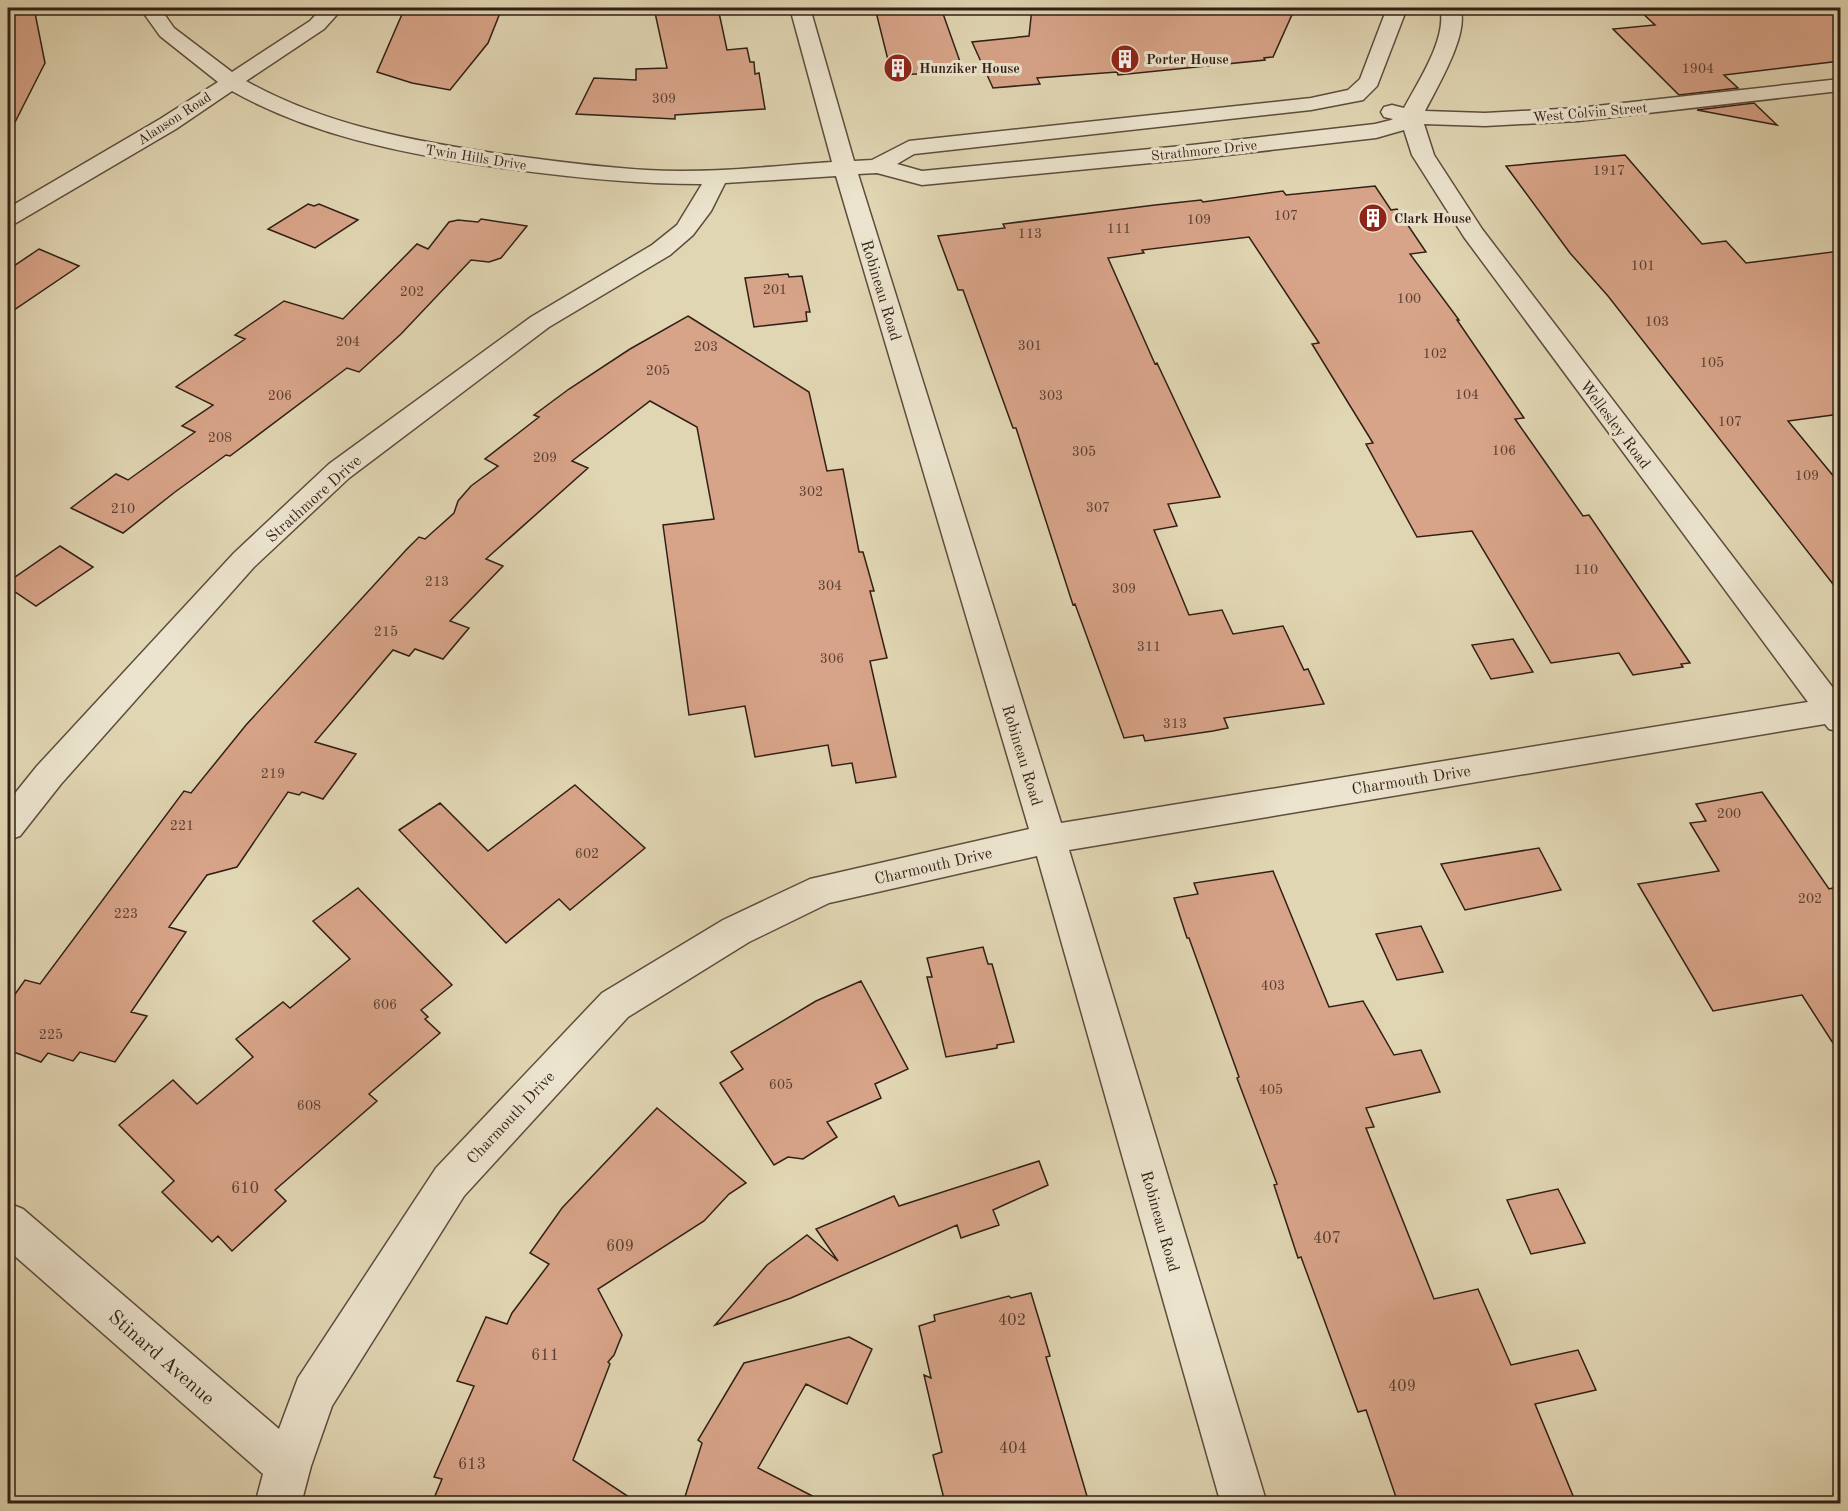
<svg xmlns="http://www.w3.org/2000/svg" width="1848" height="1511" viewBox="0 0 1848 1511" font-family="'Old Standard TT',serif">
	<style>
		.building { fill: #d8a489; stroke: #311f16; stroke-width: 1.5 }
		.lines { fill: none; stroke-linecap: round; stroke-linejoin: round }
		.minor-casing { stroke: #5d4d3d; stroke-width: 3 }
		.minor { fill: #ece4ce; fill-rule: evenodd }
		.labels { text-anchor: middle; stroke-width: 6; stroke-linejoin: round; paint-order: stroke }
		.far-poi-label { font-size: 14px; font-weight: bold; fill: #311f16; stroke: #ece4ce; text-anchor: start }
		.number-label { font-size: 14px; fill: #5b4033 }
		.far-street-label { font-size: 14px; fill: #311f16; stroke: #ece4ce }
		.street-label { font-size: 16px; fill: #311f16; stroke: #ece4ce }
		.near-number-label { font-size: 16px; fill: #5b4033 }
		.near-street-label { font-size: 20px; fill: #311f16; stroke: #ece4ce }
	</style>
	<rect width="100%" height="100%" fill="#e1d6b3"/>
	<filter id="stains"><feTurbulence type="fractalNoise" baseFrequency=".00333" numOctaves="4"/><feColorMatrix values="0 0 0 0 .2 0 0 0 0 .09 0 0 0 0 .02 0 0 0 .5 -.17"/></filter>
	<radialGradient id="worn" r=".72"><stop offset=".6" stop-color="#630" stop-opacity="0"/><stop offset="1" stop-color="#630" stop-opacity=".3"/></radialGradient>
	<path class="building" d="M8 8H34L45 63 8 136Z
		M451 8H502L488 43 450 90 412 83 377 72 403 12 449 11Z
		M654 8H718L727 50 747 48 750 62H754L755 74 759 73 765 109 675 115V119L576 114 594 78 636 80V69L667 68Z
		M875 8H941L963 70 892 76Z
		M1032 8H1295L1273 57 1264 58 1265 60 1118 75 1117 72 1037 78 1040 84 993 88 972 42 1029 36Z
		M1637 8H1836V21H1840V61L1724 75 1738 88 1679 95 1613 29 1655 25Z
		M1754 103 1777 125 1697 110Z
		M1625 155 1702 244 1726 241 1746 263 1840 251V414L1788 421 1840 484V593L1608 296 1570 253 1506 166Z
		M1375 186 1391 210 1397 209 1426 252 1410 254 1459 320H1457L1524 418 1515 419 1583 516 1589 515 1690 663 1681 664 1683 667 1633 675 1619 653 1551 663 1472 531 1417 537 1366 444 1373 443 1312 344 1319 343 1249 237 1142 250 1144 253 1108 258 1155 364 1157 363 1220 497 1168 504 1177 526 1154 530 1189 615 1222 610 1233 634 1283 626 1304 670 1308 669 1324 704 1224 718 1228 728 1213 731 1145 741 1143 735 1124 738 1075 604 1073 605 1016 428H1013L963 290H958L938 236 1005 228 1003 224 1155 205 1201 200 1203 202 1283 191 1286 195Z
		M308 204 314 206 319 204 358 220 315 248 268 229Z
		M481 219 527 226 501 258 489 262 471 260 401 334 359 372 347 368 230 456 226 455 175 492 123 533 71 508 116 474 128 480 195 432 182 426 213 405 176 387 245 339 235 335 284 301 343 319 417 244 428 249 449 222 458 220 478 222Z
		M39 249 79 266 8 314V270Z
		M788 274 789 277 802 276 810 312H806L807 321 754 327 745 278Z
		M688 316 809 392 827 471 843 469 859 552H863L874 591H870L887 658 870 661 896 777 856 783 852 763 832 766 828 745 755 757 745 706 689 715 663 525 714 519 697 427 650 401 572 461 588 468 486 559 503 566 450 621 469 628 443 659 415 649 409 656 393 650 315 742 356 754 323 799 302 792 299 795 288 792 237 867 207 875 169 927 186 932 131 1012 147 1016 115 1062 80 1052 73 1061 48 1053 41 1062 8 1050V1004L25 980 40 984 184 791 191 793 246 725 406 550 419 537 425 539 454 513 458 501 471 486 498 466 485 459 539 417 534 415 569 389 630 349Z
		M60 546 93 567 36 606 8 587V582Z
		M1513 639 1533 672 1491 679 1472 645Z
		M575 785 645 848 570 910 559 899 506 943 399 830 440 803 488 851Z
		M1762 792 1829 889 1840 886V1054L1802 995 1713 1011 1638 884 1719 871 1690 823 1706 821 1696 804Z
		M1539 848 1561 890 1465 910 1441 864Z
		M1273 871 1329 1007 1363 1001 1394 1055 1421 1050 1440 1092 1366 1108 1374 1127 1366 1128 1434 1299 1478 1289 1511 1365 1578 1350 1596 1390 1535 1404 1576 1503H1398L1366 1410 1358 1412 1301 1257 1298 1258 1274 1185 1277 1184 1237 1078 1239 1077 1189 938H1187L1174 898 1198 894 1194 883Z
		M358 888 452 985 421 1010 428 1017 425 1019 440 1033 369 1094 377 1101 275 1190 286 1201 232 1251 218 1236 212 1242 162 1192 174 1181 119 1125 173 1080 197 1104 253 1057 236 1039 283 1002 290 1008 350 959 313 921Z
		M1421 926 1443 972 1397 980 1376 934Z
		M983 947 988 964H992L1014 1042 997 1045V1048L946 1057 927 977H932L927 958Z
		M861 981 908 1069 875 1084 881 1098 827 1122 837 1137 803 1159 788 1157 774 1165 720 1083 743 1069 731 1052 816 1001Z
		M657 1108 746 1183 729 1194 704 1221 598 1289 622 1335 614 1355 608 1362 610 1364 573 1460 638 1503H432L442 1479 434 1477 474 1386 457 1381 486 1317 507 1324 512 1313 549 1264 530 1253 562 1208Z
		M1039 1161 1048 1185 993 1210 999 1225 961 1238 957 1225 791 1298 715 1325 767 1265 807 1235 838 1261 816 1229 894 1196 899 1206Z
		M1558 1189 1585 1243 1531 1254 1507 1200Z
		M1031 1293 1050 1356 1046 1357 1089 1503H945L933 1455 942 1452 924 1375 931 1378 919 1326 935 1321 934 1315 1009 1296 1011 1298Z
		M849 1337 872 1349 847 1404 806 1384 758 1468 826 1503H683L702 1443 698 1440 744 1363Z"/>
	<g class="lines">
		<g class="minor-casing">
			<path id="minor" d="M140 8H160L174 28 232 72 310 21 322 8H343L324 29 246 81C323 124 407 140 493 153 544 160 595 167 646 170 708 174 771 166 832 162L790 8H810L854 161 872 160 909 141 1311 98 1348 90 1360 79 1387 8H1407L1377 86 1363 100 1311 110 914 154 897 164 922 171 1192 145 1375 124 1391 120 1393 119 1384 117 1381 112 1384 107 1392 105 1404 108C1418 82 1448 37 1440 8H1460C1470 33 1437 87 1425 111L1485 113 1578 108 1840 79V91L1578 121 1485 126 1424 124 1434 155 1482 229 1840 697V732L1829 729 1825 724 1069 850 1267 1504H1221L1037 856 829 903 749 942 628 1017 464 1196 332 1406 311 1466 301 1504H255L263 1474 8 1250V1203L23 1209 279 1429 298 1378 436 1168 602 993 723 920 810 879 1029 829 836 176 725 183 711 211 693 235 670 255 549 327 349 478 254 567 61 784 20 836 8 840V802L37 766 234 553 329 464 531 317 652 245 677 225 702 184C630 184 559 176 489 166 400 153 311 135 232 91L176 129 16 223 8 225V208L160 119 218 82 160 36ZM1404 130 1412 155 1464 237 1808 702 1061 823 858 174 877 173 922 185 1192 159 1376 138Z"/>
		</g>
		<use href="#minor" class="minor"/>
	</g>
	<defs>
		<g id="building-disc" transform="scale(1.5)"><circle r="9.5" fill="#8f2418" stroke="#ece4ce"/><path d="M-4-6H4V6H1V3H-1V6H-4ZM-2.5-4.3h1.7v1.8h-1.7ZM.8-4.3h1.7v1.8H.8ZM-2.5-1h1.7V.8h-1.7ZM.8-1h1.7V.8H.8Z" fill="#fff"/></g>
	</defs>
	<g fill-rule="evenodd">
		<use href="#building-disc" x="1125" y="59"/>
		<use href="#building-disc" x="898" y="68"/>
		<use href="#building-disc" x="1373" y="218"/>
	</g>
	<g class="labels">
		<g class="far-poi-label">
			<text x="1146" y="64">Porter House</text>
			<text x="919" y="73">Hunziker House</text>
			<text x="1394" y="223">Clark House</text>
		</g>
		<g class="number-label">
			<text x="1698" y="73">1904</text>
			<text x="664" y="103">309</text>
			<text x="1609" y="175">1917</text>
			<text x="1286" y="220">107</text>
			<text x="1199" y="224">109</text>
			<text x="1119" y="233">111</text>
			<text x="1030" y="238">113</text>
			<text x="1643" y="270">101</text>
			<text x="775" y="294">201</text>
			<text x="412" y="296">202</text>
			<text x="1409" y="303">100</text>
			<text x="1657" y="326">103</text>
			<text x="348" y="346">204</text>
			<text x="1030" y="350">301</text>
			<text x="706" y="351">203</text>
			<text x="1435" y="358">102</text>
			<text x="1712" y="367">105</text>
			<text x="658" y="375">205</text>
			<text x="1467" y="399">104</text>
			<text x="280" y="400">206</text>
			<text x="1051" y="400">303</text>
			<text x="1730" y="426">107</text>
			<text x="220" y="442">208</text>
			<text x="1504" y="455">106</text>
			<text x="1084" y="456">305</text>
			<text x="545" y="462">209</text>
			<text x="1807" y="480">109</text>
			<text x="811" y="496">302</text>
			<text x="1098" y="512">307</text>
			<text x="123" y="513">210</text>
			<text x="1586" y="574">110</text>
			<text x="437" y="586">213</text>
			<text x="830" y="590">304</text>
			<text x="1124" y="593">309</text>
			<text x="386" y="636">215</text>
			<text x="1149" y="651">311</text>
			<text x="832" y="663">306</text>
			<text x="1175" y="728">313</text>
			<text x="273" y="778">219</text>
			<text x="1729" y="818">200</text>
			<text x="182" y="830">221</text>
			<text x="587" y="858">602</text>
			<text x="1810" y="903">202</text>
			<text x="126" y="918">223</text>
			<text x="1273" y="990">403</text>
			<text x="385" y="1009">606</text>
			<text x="51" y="1039">225</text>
			<text x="781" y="1089">605</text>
			<text x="1271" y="1094">405</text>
			<text x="309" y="1110">608</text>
		</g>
		<g class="far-street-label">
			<text transform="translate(1590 112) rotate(-5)" y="5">West Colvin Street</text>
			<text transform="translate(174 118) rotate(-33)" y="5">Alanson Road</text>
			<text transform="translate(1204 150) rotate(-6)" y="5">Strathmore Drive</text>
			<text transform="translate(476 157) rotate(9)" y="5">Twin Hills Drive</text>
		</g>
		<g class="street-label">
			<text transform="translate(882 290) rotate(73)" y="6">Robineau Road</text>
			<text transform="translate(1616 424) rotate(53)" y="6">Wellesley Road</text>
			<text transform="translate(313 498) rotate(-42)" y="6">Strathmore Drive</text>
			<text transform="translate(1023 755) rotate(73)" y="6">Robineau Road</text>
			<text transform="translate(1411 779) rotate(-9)" y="6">Charmouth Drive</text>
			<text transform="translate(933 865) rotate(-13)" y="6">Charmouth Drive</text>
			<text transform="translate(510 1117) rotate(-47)" y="6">Charmouth Drive</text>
			<text transform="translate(1161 1221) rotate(74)" y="6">Robineau Road</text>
		</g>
		<g class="near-number-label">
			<text x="245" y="1193">610</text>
			<text x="1327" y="1243">407</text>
			<text x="620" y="1251">609</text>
			<text x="1012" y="1325">402</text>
			<text x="545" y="1360">611</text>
			<text x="1402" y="1391">409</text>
			<text x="1013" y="1453">404</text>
			<text x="472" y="1469">613</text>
		</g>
		<g class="near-street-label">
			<text transform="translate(162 1357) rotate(41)" y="7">Stinard Avenue</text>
		</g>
	</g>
	<rect width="1848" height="1511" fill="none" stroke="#e1d6b3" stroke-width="30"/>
	<rect x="9" y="9" width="1830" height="1493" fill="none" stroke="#311f16" stroke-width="3"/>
	<rect x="15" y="15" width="1818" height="1481" fill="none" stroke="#311f16" stroke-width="1.5"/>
	<rect width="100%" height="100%" filter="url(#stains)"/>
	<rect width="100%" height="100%" fill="url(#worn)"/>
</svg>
